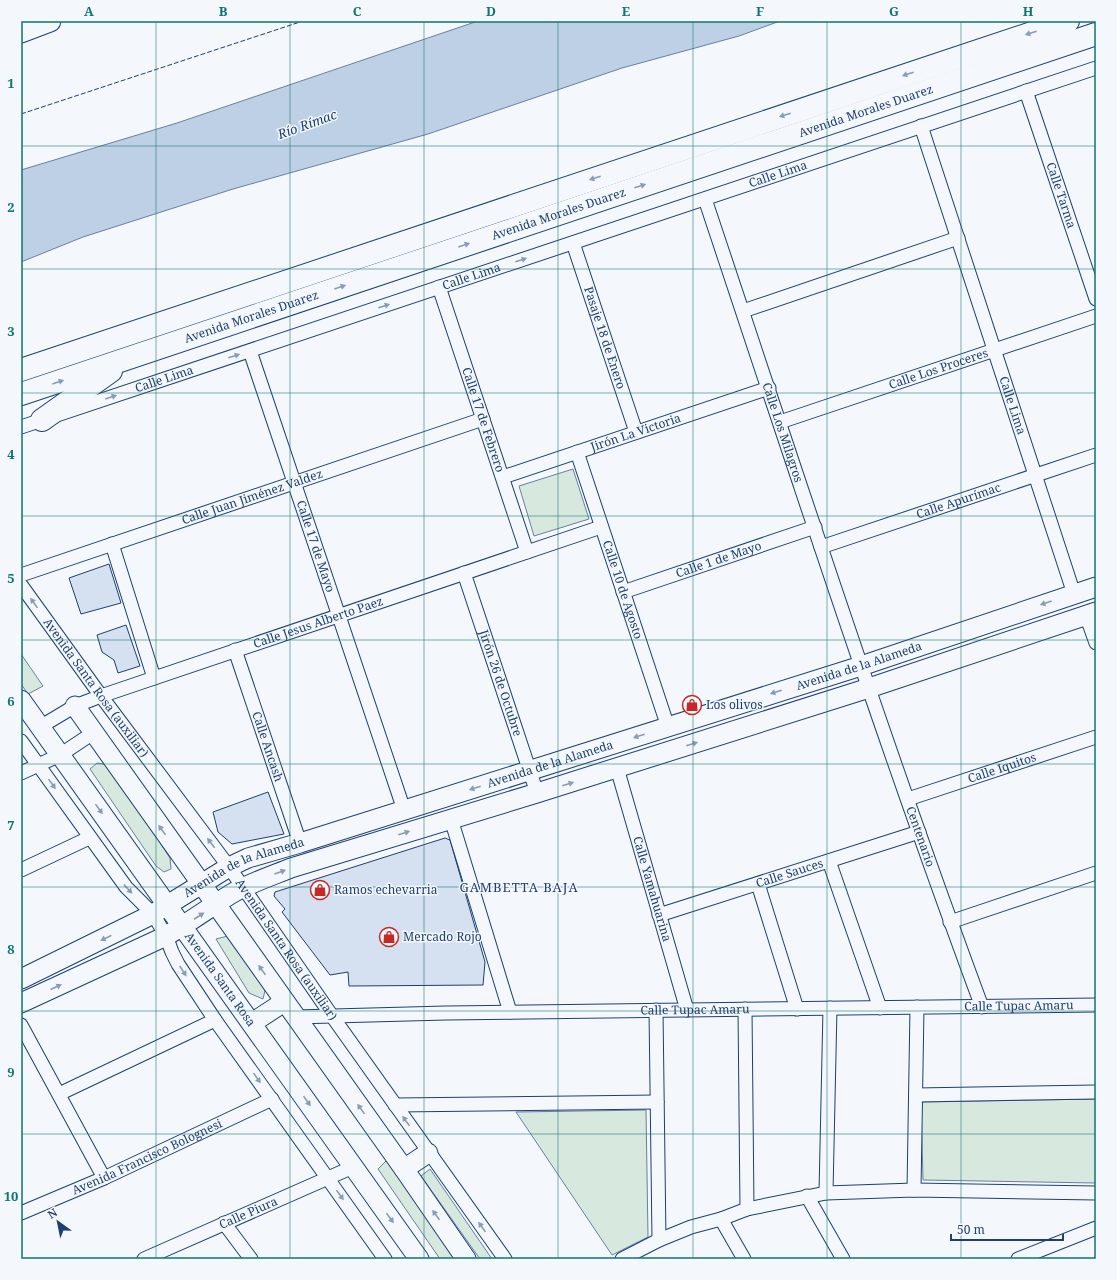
<svg xmlns="http://www.w3.org/2000/svg" width="1117" height="1280" viewBox="0 0 1117 1280" font-family="'Noto Serif',serif">
	<style>
		.green { fill: #d7e8df; stroke: #687fa3 }
		.water { fill: #bed0e5; stroke: #687fa3 }
		.building { fill: #d5e0f0; stroke: #1d3f73 }
		.lines { fill: none; stroke-linecap: round; stroke-linejoin: round }
		.street-casing { stroke: #1d3f73; stroke-width: 15 }
		.secondary-casing { stroke: #1d3f73; stroke-width: 21 }
		.primary-casing { stroke: #1d3f73; stroke-width: 23 }
		.highway-casing { stroke: #1d3f73; stroke-width: 24 }
		.street { stroke: #f4f7fb; stroke-width: 13 }
		.secondary { stroke: #f4f7fb; stroke-width: 19 }
		.primary { stroke: #f4f7fb; stroke-width: 21 }
		.highway { stroke: #f4f7fb; stroke-width: 22 }
		.fence { stroke: #1d3f73; stroke-width: 1; stroke-dasharray: 5 2; stroke-linecap: butt }
		.oneway { fill: #889bb7 }
		.grid { fill: none; stroke: #0f766e; stroke-width: 1; stroke-opacity: 0.55 }
		.labels { text-anchor: middle; stroke-width: 3; stroke-linejoin: round; paint-order: stroke }
		.street-label { font-size: 12px; fill: #1d3f73; stroke: #f4f7fb }
		.poi-label { font-size: 12px; fill: #1d3f73; stroke: #f4f7fb; text-anchor: start }
		.water-label { font-size: 13px; font-style: italic; fill: #1d3f73; stroke: #f4f7fb }
		.neighbourhood-label { font-size: 13px; letter-spacing: 1px; fill: #1d3f73; stroke: #f4f7fb }
		.neatline { fill: none; stroke: #0f766e; stroke-width: 1.5 }
		.grid-label { font-size: 13px; text-anchor: middle; font-weight: bold; fill: #0f766e }
	</style>
	<rect width="100%" height="100%" fill="#f4f7fb"/>
	<path class="green" d="M573 469 589 519 534 536 519 486Z
		M21 654 43 686 28 694 21 684Z
		M97 763 109 765 170 858 171 869 164 872 156 866 90 769Z
		M228 936 266 986 263 999 249 993 216 939Z
		M1096 1099V1183L923 1180 921 1102Z
		M646 1110 648 1237 612 1255 516 1112Z
		M387 1160 456 1259H440L378 1169Z
		M430 1169 492 1259H480L421 1176Z"/>
	<path class="water" d="M478 21H780L739 36 622 68 428 134 233 189 83 237 21 262V170L177 123Z"/>
	<path class="building" d="M109 564 121 603 81 614 69 578Z
		M126 625 140 666 118 673 114 660 102 652 97 635Z
		M268 792 284 834 232 844 218 832 213 812Z
		M445 838 450 840 485 962 483 985 349 986 348 972 330 975 282 912 285 909 274 896 275 892Z"/>
	<g class="lines">
		<g class="street-casing">
			<g id="street">
				<path id="s1" d="M1026 91 1096 299"/>
				<path id="s2" d="M921 126 1074 594"/>
				<path id="s3" d="M705 199C795 469 883 740 982 1007"/>
				<path id="s4" d="M573 243 636 432"/>
				<path id="s5" d="M439 287 527 552"/>
				<path d="M743 311 958 238"/>
				<path id="s6" d="M250 351 404 810"/>
				<path id="s7" d="M780 422 1096 316"/>
				<path id="s8" d="M21 427 1096 68"/>
				<path id="s9" d="M577 452 668 727"/>
				<path id="s10" d="M503 477 769 388"/>
				<path d="M112 544 154 678"/>
				<path id="s11" d="M821 547 1096 455"/>
				<path id="s12" d="M464 573 537 793"/>
				<path id="s13" d="M21 575 483 419"/>
				<path id="s14" d="M21 585 101 696 229 867 332 1016 505 1259"/>
				<path id="s15" d="M623 592 815 527"/>
				<path d="M1086 615 1096 643"/>
				<path id="s16" d="M235 650 300 843"/>
				<path id="s17" d="M40 727 75 706 101 696 601 527"/>
				<path d="M21 741 126 887 153 914 166 936 172 952 178 964 215 1020 385 1259"/>
				<path id="s18" d="M617 768 687 1010"/>
				<path d="M21 773 60 755 93 733"/>
				<path id="s19" d="M908 799 1096 737"/>
				<path d="M451 819 510 1012"/>
				<path d="M829 861 880 1008"/>
				<path d="M21 870 89 838"/>
				<path d="M758 884 797 1009"/>
				<path id="s20" d="M659 915 919 832"/>
				<path d="M950 922 1096 873"/>
				<path d="M745 1009 747 1209"/>
				<path d="M656 1010 659 1240"/>
				<path id="s21" d="M295 1017 446 1013 1096 1005"/>
				<path d="M21 1025 104 1178"/>
				<path d="M59 1094 215 1020"/>
				<path d="M916 1095 1096 1092"/>
				<path d="M395 1105 657 1102"/>
				<path d="M914 1190 917 1007"/>
				<path d="M826 1193 830 1008"/>
				<path d="M807 1196 843 1259"/>
				<path id="s22" d="M21 1213 104 1178 272 1099"/>
				<path d="M721 1219 744 1259"/>
				<path d="M224 1223 251 1259"/>
				<path id="s23" d="M144 1259 353 1167"/>
				<path d="M622 1259 659 1240 691 1227 721 1219 747 1209 826 1193 914 1190 1096 1193"/>
				<path d="M1018 1259 1096 1228"/>
			</g>
		</g>
		<g class="secondary-casing">
			<g id="secondary">
				<path id="s24" d="M21 700 419 1259"/>
				<path d="M75 706 404 1169 466 1259"/>
				<path id="s25" d="M21 979 153 914 229 867 248 858 300 843 861 666 1096 587"/>
				<path d="M21 1003 166 936C188 923 209 908 231 894 250 883 271 876 291 868L537 793 869 688 1096 612"/>
				<path d="M252 1023 284 1002"/>
				<path d="M404 1169 428 1153"/>
			</g>
		</g>
		<g class="primary-casing">
			<path id="primary" d="M21 32 50 21"/>
		</g>
		<g class="highway-casing">
			<g id="highway">
				<path d="M21 370 1068 21"/>
				<path id="s26" d="M21 394 1096 34"/>
				<path d="M42 420 111 371"/>
			</g>
		</g>
		<use href="#street" class="street"/>
		<use href="#secondary" class="secondary"/>
		<use href="#primary" class="primary"/>
		<use href="#highway" class="highway"/>
		<path class="fence" d="M21 114 303 21"/>
	</g>
	<defs><path id="oneway-solid" d="M-6-.8H1V-3.2L6.5 0L1 3.2V.8H-6Z"/></defs>
	<g class="oneway">
		<use href="#oneway-solid" transform="translate(1031 33) rotate(162)"/>
		<use href="#oneway-solid" transform="translate(908 74) rotate(162)"/>
		<use href="#oneway-solid" transform="translate(785 115) rotate(162)"/>
		<use href="#oneway-solid" transform="translate(595 178) rotate(162)"/>
		<use href="#oneway-solid" transform="translate(640 186) rotate(-18)"/>
		<use href="#oneway-solid" transform="translate(464 245) rotate(-19)"/>
		<use href="#oneway-solid" transform="translate(521 260) rotate(-18)"/>
		<use href="#oneway-solid" transform="translate(340 287) rotate(-19)"/>
		<use href="#oneway-solid" transform="translate(384 306) rotate(-18)"/>
		<use href="#oneway-solid" transform="translate(234 356) rotate(-18)"/>
		<use href="#oneway-solid" transform="translate(58 382) rotate(-19)"/>
		<use href="#oneway-solid" transform="translate(111 397) rotate(-19)"/>
		<use href="#oneway-solid" transform="translate(34 603) rotate(-126)"/>
		<use href="#oneway-solid" transform="translate(1046 603) rotate(161)"/>
		<use href="#oneway-solid" transform="translate(776 692) rotate(162)"/>
		<use href="#oneway-solid" transform="translate(639 736) rotate(162)"/>
		<use href="#oneway-solid" transform="translate(692 744) rotate(-17)"/>
		<use href="#oneway-solid" transform="translate(52 784) rotate(55)"/>
		<use href="#oneway-solid" transform="translate(568 784) rotate(-18)"/>
		<use href="#oneway-solid" transform="translate(475 788) rotate(162)"/>
		<use href="#oneway-solid" transform="translate(99 809) rotate(54)"/>
		<use href="#oneway-solid" transform="translate(162 830) rotate(-125)"/>
		<use href="#oneway-solid" transform="translate(404 833) rotate(-17)"/>
		<use href="#oneway-solid" transform="translate(211 843) rotate(-127)"/>
		<use href="#oneway-solid" transform="translate(280 872) rotate(-20)"/>
		<use href="#oneway-solid" transform="translate(128 889) rotate(47)"/>
		<use href="#oneway-solid" transform="translate(199 916) rotate(-33)"/>
		<use href="#oneway-solid" transform="translate(106 938) rotate(154)"/>
		<use href="#oneway-solid" transform="translate(262 970) rotate(-125)"/>
		<use href="#oneway-solid" transform="translate(183 971) rotate(57)"/>
		<use href="#oneway-solid" transform="translate(56 987) rotate(-25)"/>
		<use href="#oneway-solid" transform="translate(257 1078) rotate(54)"/>
		<use href="#oneway-solid" transform="translate(307 1101) rotate(55)"/>
		<use href="#oneway-solid" transform="translate(361 1109) rotate(-126)"/>
		<use href="#oneway-solid" transform="translate(406 1121) rotate(-125)"/>
		<use href="#oneway-solid" transform="translate(340 1195) rotate(54)"/>
		<use href="#oneway-solid" transform="translate(436 1215) rotate(-125)"/>
		<use href="#oneway-solid" transform="translate(390 1218) rotate(54)"/>
		<use href="#oneway-solid" transform="translate(482 1227) rotate(-126)"/>
	</g>
	<path class="grid" d="M156 21V1259M290 21V1259M424 21V1259M558 21V1259M693 21V1259M827 21V1259M961 21V1259M21 146H1096M21 269H1096M21 393H1096M21 516H1096M21 640H1096M21 764H1096M21 887H1096M21 1011H1096M21 1134H1096"/>
	<defs>
		<g id="shop-ring" transform="scale(1)"><circle r="9.5" fill="#f4f7fb" stroke="#c62828" stroke-width="1.5"/><path d="M-5-2.5h2.3a2.7 3.5 0 0 1 5.4 0H5L5.5 6h-11ZM-1.5-2.5h3a1.5 2.3 0 0 0-3 0Z" fill="#c62828"/></g>
	</defs>
	<g fill-rule="evenodd">
		<use href="#shop-ring" x="692" y="705"/>
		<use href="#shop-ring" x="320" y="890"/>
		<use href="#shop-ring" x="389" y="937"/>
	</g>
	<g class="labels">
		<g class="street-label">
			<text dy="4" stroke="none"><textPath href="#s26" startOffset="891">Avenida Morales Duarez</textPath></text>
			<text dy="4" stroke="none"><textPath href="#s8" startOffset="798">Calle Lima</textPath></text>
			<text dy="4" stroke="none"><textPath href="#s1" startOffset="110">Calle Tarma</textPath></text>
			<text dy="4" stroke="none"><textPath href="#s26" startOffset="567">Avenida Morales Duarez</textPath></text>
			<text dy="4" stroke="none"><textPath href="#s8" startOffset="475">Calle Lima</textPath></text>
			<text dy="4" stroke="none"><textPath href="#s26" startOffset="243">Avenida Morales Duarez</textPath></text>
			<text dy="4" stroke="none"><textPath href="#s4" startOffset="100">Pasaje 18 de Enero</textPath></text>
			<text dy="4" stroke="none"><textPath href="#s7" startOffset="167">Calle Los Proceres</textPath></text>
			<text dy="4" stroke="none"><textPath href="#s8" startOffset="151">Calle Lima</textPath></text>
			<text dy="4" stroke="none"><textPath href="#s2" startOffset="294">Calle Lima</textPath></text>
			<text dy="4" stroke="none"><textPath href="#s5" startOffset="140">Calle 17 de Febrero</textPath></text>
			<text dy="4" stroke="none"><textPath href="#s3" startOffset="246">Calle Los Milagros</textPath></text>
			<text dy="4" stroke="none"><textPath href="#s10" startOffset="140">Jirón La Victoria</textPath></text>
			<text dy="4" stroke="none"><textPath href="#s13" startOffset="244">Calle Juan Jiménez Valdez</textPath></text>
			<text dy="4" stroke="none"><textPath href="#s11" startOffset="145">Calle Apurímac</textPath></text>
			<text dy="4" stroke="none"><textPath href="#s6" startOffset="206">Calle 17 de Mayo</textPath></text>
			<text dy="4" stroke="none"><textPath href="#s15" startOffset="101">Calle 1 de Mayo</textPath></text>
			<text dy="4" stroke="none"><textPath href="#s9" startOffset="145">Calle 10 de Agosto</textPath></text>
			<text dy="4" stroke="none"><textPath href="#s17" startOffset="298">Calle Jesus Alberto Paez</textPath></text>
			<text dy="4" stroke="none"><textPath href="#s25" startOffset="898">Avenida de la Alameda</textPath></text>
			<text dy="4" stroke="none"><textPath href="#s12" startOffset="116">Jirón 26 de Octubre</textPath></text>
			<text dy="4" stroke="none"><textPath href="#s14" startOffset="127">Avenida Santa Rosa (auxiliar)</textPath></text>
			<text dy="4" stroke="none"><textPath href="#s16" startOffset="102">Calle Ancash</textPath></text>
			<text dy="4" stroke="none"><textPath href="#s25" startOffset="574">Avenida de la Alameda</textPath></text>
			<text dy="4" stroke="none"><textPath href="#s19" startOffset="99">Calle Iquitos</textPath></text>
			<text dy="4" stroke="none"><textPath href="#s3" startOffset="673">Centenario</textPath></text>
			<text dy="4" stroke="none"><textPath href="#s25" startOffset="250">Avenida de la Alameda</textPath></text>
			<text dy="4" stroke="none"><textPath href="#s20" startOffset="137">Calle Sauces</textPath></text>
			<text dy="4" stroke="none"><textPath href="#s18" startOffset="126">Calle Yamahuarina</textPath></text>
			<text dy="4" stroke="none"><textPath href="#s14" startOffset="451">Avenida Santa Rosa (auxiliar)</textPath></text>
			<text dy="4" stroke="none"><textPath href="#s24" startOffset="343">Avenida Santa Rosa</textPath></text>
			<text dy="4" stroke="none"><textPath href="#s21" startOffset="724">Calle Tupac Amaru</textPath></text>
			<text dy="4" stroke="none"><textPath href="#s21" startOffset="400">Calle Tupac Amaru</textPath></text>
			<text dy="4" stroke="none"><textPath href="#s22" startOffset="138">Avenida Francisco Bolognesi</textPath></text>
			<text dy="4" stroke="none"><textPath href="#s23" startOffset="114">Calle Piura</textPath></text>
		</g>
		<g class="poi-label">
			<text x="706" y="709">Los olivos</text>
			<text x="334" y="894">Ramos echevarria</text>
			<text x="403" y="941">Mercado Rojo</text>
		</g>
		<g class="water-label">
			<text transform="translate(307 124) rotate(-20)" y="5">Río Rímac</text>
		</g>
		<g class="neighbourhood-label">
			<text x="519" y="892">GAMBETTA BAJA</text>
		</g>
	</g>
	<rect width="1117" height="1280" fill="none" stroke="#f4f7fb" stroke-width="44"/>
	<g transform="translate(58 1222) rotate(327)" stroke="#f4f7fb" stroke-width="3" paint-order="stroke">
	<path d="M0-3L7 15L0 10L-7 15Z" fill="#1d3f73"/>
	<text y="-6" font-size="11" font-weight="bold" text-anchor="middle" fill="#1d3f73">N</text>
	</g>
	<path d="M951 1234v6h112v-6" fill="none" stroke="#1d3f73" stroke-width="2"/>
	<text x="957" y="1234" font-size="12" fill="#1d3f73" stroke="#f4f7fb" stroke-width="3" paint-order="stroke">50 m</text>
	<rect x="22" y="22" width="1073" height="1236" class="neatline"/>
	<g class="grid-label">
		<text x="89" y="16">A</text>
		<text x="223" y="16">B</text>
		<text x="357" y="16">C</text>
		<text x="491" y="16">D</text>
		<text x="626" y="16">E</text>
		<text x="760" y="16">F</text>
		<text x="894" y="16">G</text>
		<text x="1028" y="16">H</text>
		<text x="11" y="88">1</text>
		<text x="11" y="212">2</text>
		<text x="11" y="336">3</text>
		<text x="11" y="459">4</text>
		<text x="11" y="583">5</text>
		<text x="11" y="706">6</text>
		<text x="11" y="830">7</text>
		<text x="11" y="954">8</text>
		<text x="11" y="1077">9</text>
		<text x="11" y="1201">10</text>
	</g>
</svg>
